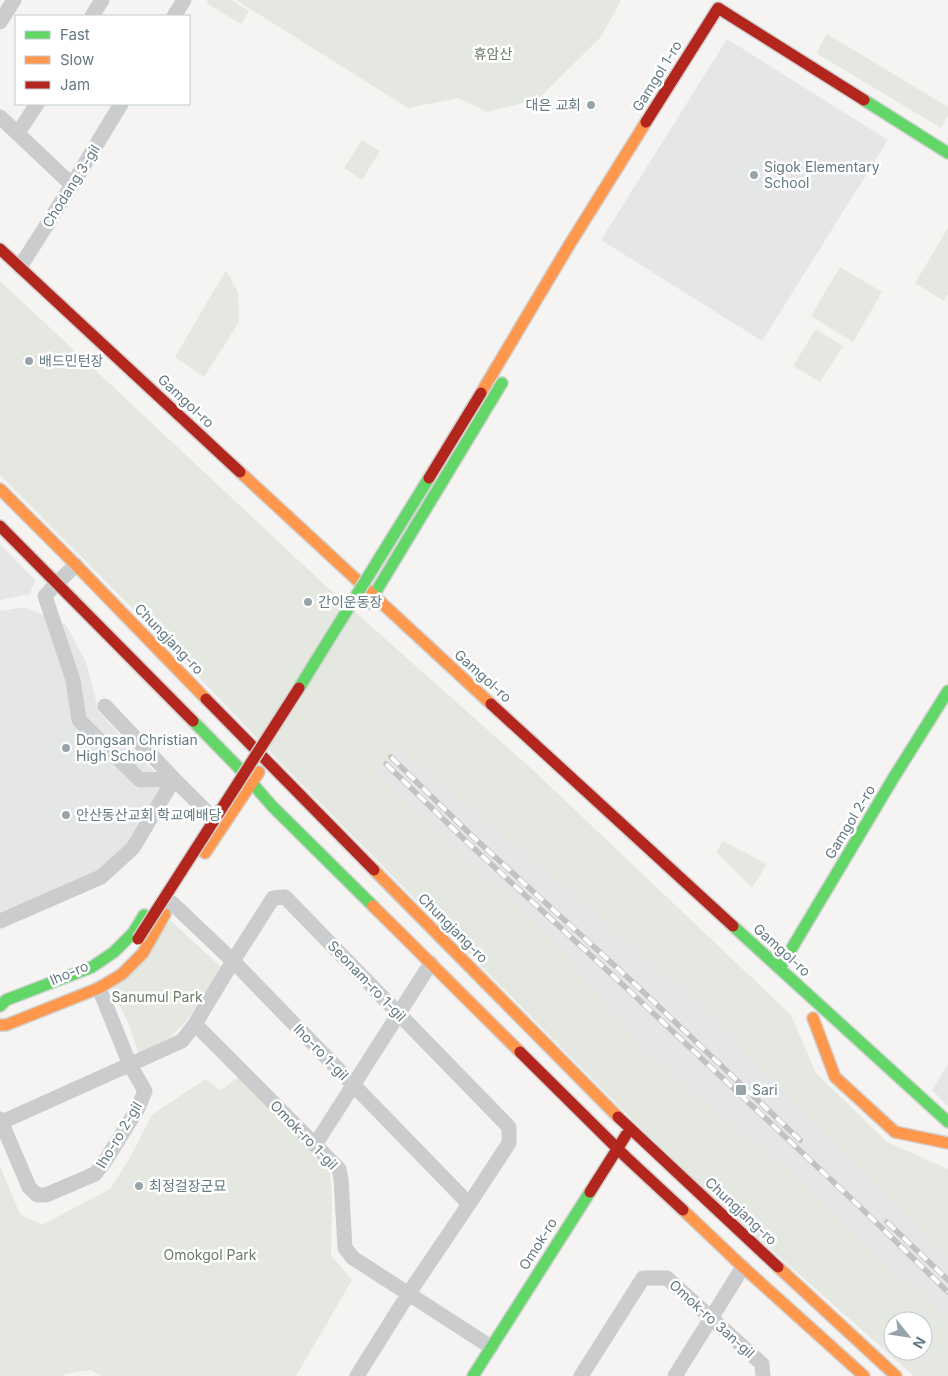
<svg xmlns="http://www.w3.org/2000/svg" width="948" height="1376" viewBox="0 0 948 1376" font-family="Inter,'Noto Sans KR',sans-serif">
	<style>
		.built { fill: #e5e6e6 }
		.green { fill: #e5e7e1; fill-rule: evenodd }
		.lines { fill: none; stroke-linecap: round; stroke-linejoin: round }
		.fast-casing { stroke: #d0d2d2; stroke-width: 14 }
		.slow-casing { stroke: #d0d2d2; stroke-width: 14 }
		.jam-casing { stroke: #d0d2d2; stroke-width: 14 }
		.street { stroke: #cacccd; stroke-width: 15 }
		.fast { stroke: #63d668; stroke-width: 11 }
		.slow { stroke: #ff974d; stroke-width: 11 }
		.jam { stroke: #b3261e; stroke-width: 11 }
		.rail-casing { stroke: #c0c2c3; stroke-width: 5.5 }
		.rail { stroke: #fff; stroke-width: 4; stroke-dasharray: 11; stroke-linecap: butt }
		.fast-bridge-casing { stroke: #d0d2d2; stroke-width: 14; stroke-linecap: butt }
		.jam-bridge-casing { stroke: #d0d2d2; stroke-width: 14; stroke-linecap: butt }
		.fast-bridge { stroke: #63d668; stroke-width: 11 }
		.jam-bridge { stroke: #b3261e; stroke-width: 11 }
		.poi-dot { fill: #97a5aa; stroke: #fff; stroke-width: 2 }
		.labels { text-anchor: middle; stroke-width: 5; stroke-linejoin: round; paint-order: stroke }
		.park-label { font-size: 14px; fill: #6b7b64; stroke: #fff }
		.street-label { font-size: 14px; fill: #657a83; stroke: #fff }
		.poi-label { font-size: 14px; fill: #657a83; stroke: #fff; text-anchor: start }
	</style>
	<rect width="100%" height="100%" fill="#f5f4f3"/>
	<path class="built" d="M727 39 888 140 762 341 601 240Z
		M0 544 35 580 30 594 0 600Z
		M25 607 66 625 86 662 99 712 166 785 130 842 100 872 0 912V611Z
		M399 748 679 984 948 1259V1318L891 1270 792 1173 648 1057 558 946 376 774Z
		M948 1064V1106L932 1090Z"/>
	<path class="green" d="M208 0H231L249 11 241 24 206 3Z
		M236 0H621L601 37 538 99 487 112 459 98 408 108Z
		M827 34 948 107V116L941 128 816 53Z
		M362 140 380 151 362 180 344 168Z
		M948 228V294L944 301 915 283Z
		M840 267 882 292 853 342 811 316Z
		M226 270 238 292 239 322 204 377 175 357Z
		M0 281 328 588 534 771 791 1015 816 1073 887 1142 948 1169V1259L679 984 399 748 376 773 558 946 648 1057 792 1173 891 1270 948 1318V1376H914L688 1176 279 761 155 631 0 475ZM893 1321H923V1351H893Z
		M816 329 843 346 820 382 793 366Z
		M723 841 767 864 752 888 716 852Z
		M171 921 221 967 203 999 186 1021 170 1038 138 1053 129 1024 109 986Z
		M240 1076 330 1170 332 1198 331 1255 352 1280 296 1376H101L91 1370 65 1374 63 1376H0V1166L20 1214 42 1225 110 1189 128 1161 152 1115 205 1079 221 1090Z"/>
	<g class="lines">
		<g class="fast-casing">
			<path id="fast" d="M864 100 948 153
				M369 603 502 383
				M193 721 237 766 272 806 373 906
				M733 926 948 1122
				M780 968 894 777 948 691
				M0 1006 6 1000 92 967 114 952 133 933 144 915
				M473 1376 590 1192"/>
		</g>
		<g class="slow-casing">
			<path id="slow" d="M481 393 568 247 646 122
				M240 472 491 704
				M0 489 76 565 206 699
				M205 853 259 772
				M374 870 618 1117
				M373 906 520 1052
				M813 1018 835 1077 895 1132 948 1143
				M0 1025H6L99 988 122 974 143 953 165 914
				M683 1210 743 1267 864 1376
				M778 1267 896 1376"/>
		</g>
		<g class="jam-casing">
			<path id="jam" d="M646 122 718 8 864 100
				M0 249 240 472
				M0 526 193 721
				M206 699 374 870
				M491 704 733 926
				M520 1052 627 1158 683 1210
				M618 1117 778 1267
				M590 1192 626 1135"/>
		</g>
		<path class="street" d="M92 16 102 0
			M174 16 184 0
			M0 22 14 0
			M0 117 72 185
			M18 133 37 104
			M20 267 72 185 121 104
			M76 565 56 584 45 596 73 680 79 720 140 780 174 779
			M105 706 174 779 208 813
			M172 903 233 961 469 1204
			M0 921 101 877 133 848 174 779
			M195 1024 339 1169 341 1179 345 1248 353 1258 491 1347
			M0 1119 29 1187 37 1195H46L95 1174 107 1158 137 1110 145 1091 130 1065 99 988
			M2 1122 182 1041 195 1024 233 961 273 898 285 897 509 1127V1143L469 1204 409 1293 357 1376
			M315 1145 431 963
			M581 1376 643 1278H667L762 1364 763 1376
			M675 1376 743 1267"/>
		<use href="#fast" class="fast"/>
		<use href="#slow" class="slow"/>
		<use href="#jam" class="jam"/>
		<g class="rail-casing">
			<path id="rail" d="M391 757 471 835 637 986 800 1140
				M386 764 468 843 621 983 858 1205 948 1292
				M887 1222 948 1280"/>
		</g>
		<use href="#rail" class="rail"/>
		<g class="fast-bridge-casing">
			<path id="fast-bridge" d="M299 688 429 478"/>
		</g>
		<g class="jam-bridge-casing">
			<path id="jam-bridge" d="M429 478 481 393
				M138 939 299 688"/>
		</g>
		<use href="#fast-bridge" class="fast-bridge"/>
		<use href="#jam-bridge" class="jam-bridge"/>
	</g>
	<g class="poi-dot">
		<circle cx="591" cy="105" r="5"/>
		<circle cx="754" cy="175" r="5"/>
		<circle cx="29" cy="361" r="5"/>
		<circle cx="308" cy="602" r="5"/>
		<circle cx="66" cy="748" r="5"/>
		<circle cx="66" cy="815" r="5"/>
		<rect x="735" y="1084" width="12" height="12" rx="2.5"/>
		<circle cx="139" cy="1186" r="5"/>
	</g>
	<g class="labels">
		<g class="park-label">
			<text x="493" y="59">휴암산</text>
			<text x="157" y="1002">Sanumul Park</text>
			<text x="210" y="1260">Omokgol Park</text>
		</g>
		<g class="street-label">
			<text transform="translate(657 76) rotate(-58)" y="5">Gamgol 1-ro</text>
			<text transform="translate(71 186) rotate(-58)" y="5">Chodang 3-gil</text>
			<text transform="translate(186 401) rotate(43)" y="5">Gamgol-ro</text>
			<text transform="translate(169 639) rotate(46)" y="5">Chungjang-ro</text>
			<text transform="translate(483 676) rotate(42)" y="5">Gamgol-ro</text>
			<text transform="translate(850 822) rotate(-59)" y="5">Gamgol 2-ro</text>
			<text transform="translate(453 928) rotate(45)" y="5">Chungjang-ro</text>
			<text transform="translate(782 950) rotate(42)" y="5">Gamgol-ro</text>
			<text transform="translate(69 973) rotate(-23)" y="5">Iho-ro</text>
			<text transform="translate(367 981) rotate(46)" y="5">Seonam-ro 1-gil</text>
			<text transform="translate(321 1052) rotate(46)" y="5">Iho-ro 1-gil</text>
			<text transform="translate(119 1135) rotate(-59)" y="5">Iho-ro 2-gil</text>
			<text transform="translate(304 1135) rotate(46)" y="5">Omok-ro 1-gil</text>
			<text transform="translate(741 1211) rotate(43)" y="5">Chungjang-ro</text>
			<text transform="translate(538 1244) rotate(-58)" y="5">Omok-ro</text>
			<text transform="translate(712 1319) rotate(42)" y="5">Omok-ro 3an-gil</text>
		</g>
		<g class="poi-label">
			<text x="581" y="110" text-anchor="end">대은 교회</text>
			<text x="764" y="172">Sigok Elementary<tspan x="764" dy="16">School</tspan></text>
			<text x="39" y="366">배드민턴장</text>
			<text x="318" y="607">간이운동장</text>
			<text x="76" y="745">Dongsan Christian<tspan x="76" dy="16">High School</tspan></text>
			<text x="76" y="820">안산동산교회 학교예배당</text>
			<text x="752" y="1095">Sari</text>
			<text x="149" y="1191">최정걸장군묘</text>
		</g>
	</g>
	<rect x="15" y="15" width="175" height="90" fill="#ffffff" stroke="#c1cacd"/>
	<rect x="25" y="31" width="25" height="8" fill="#63d668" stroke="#c1cacd"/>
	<text x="60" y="40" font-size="15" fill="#657a83">Fast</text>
	<rect x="25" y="56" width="25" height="8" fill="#ff974d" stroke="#c1cacd"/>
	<text x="60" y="65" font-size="15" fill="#657a83">Slow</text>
	<rect x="25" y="81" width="25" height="8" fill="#b3261e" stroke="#c1cacd"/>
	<text x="60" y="90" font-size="15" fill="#657a83">Jam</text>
	<g transform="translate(908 1336) rotate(120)"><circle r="24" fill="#ffffff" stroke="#c1cacd"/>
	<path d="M0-4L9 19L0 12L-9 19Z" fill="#97a5aa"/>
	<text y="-8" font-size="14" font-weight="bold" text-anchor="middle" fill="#657a83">N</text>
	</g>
</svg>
